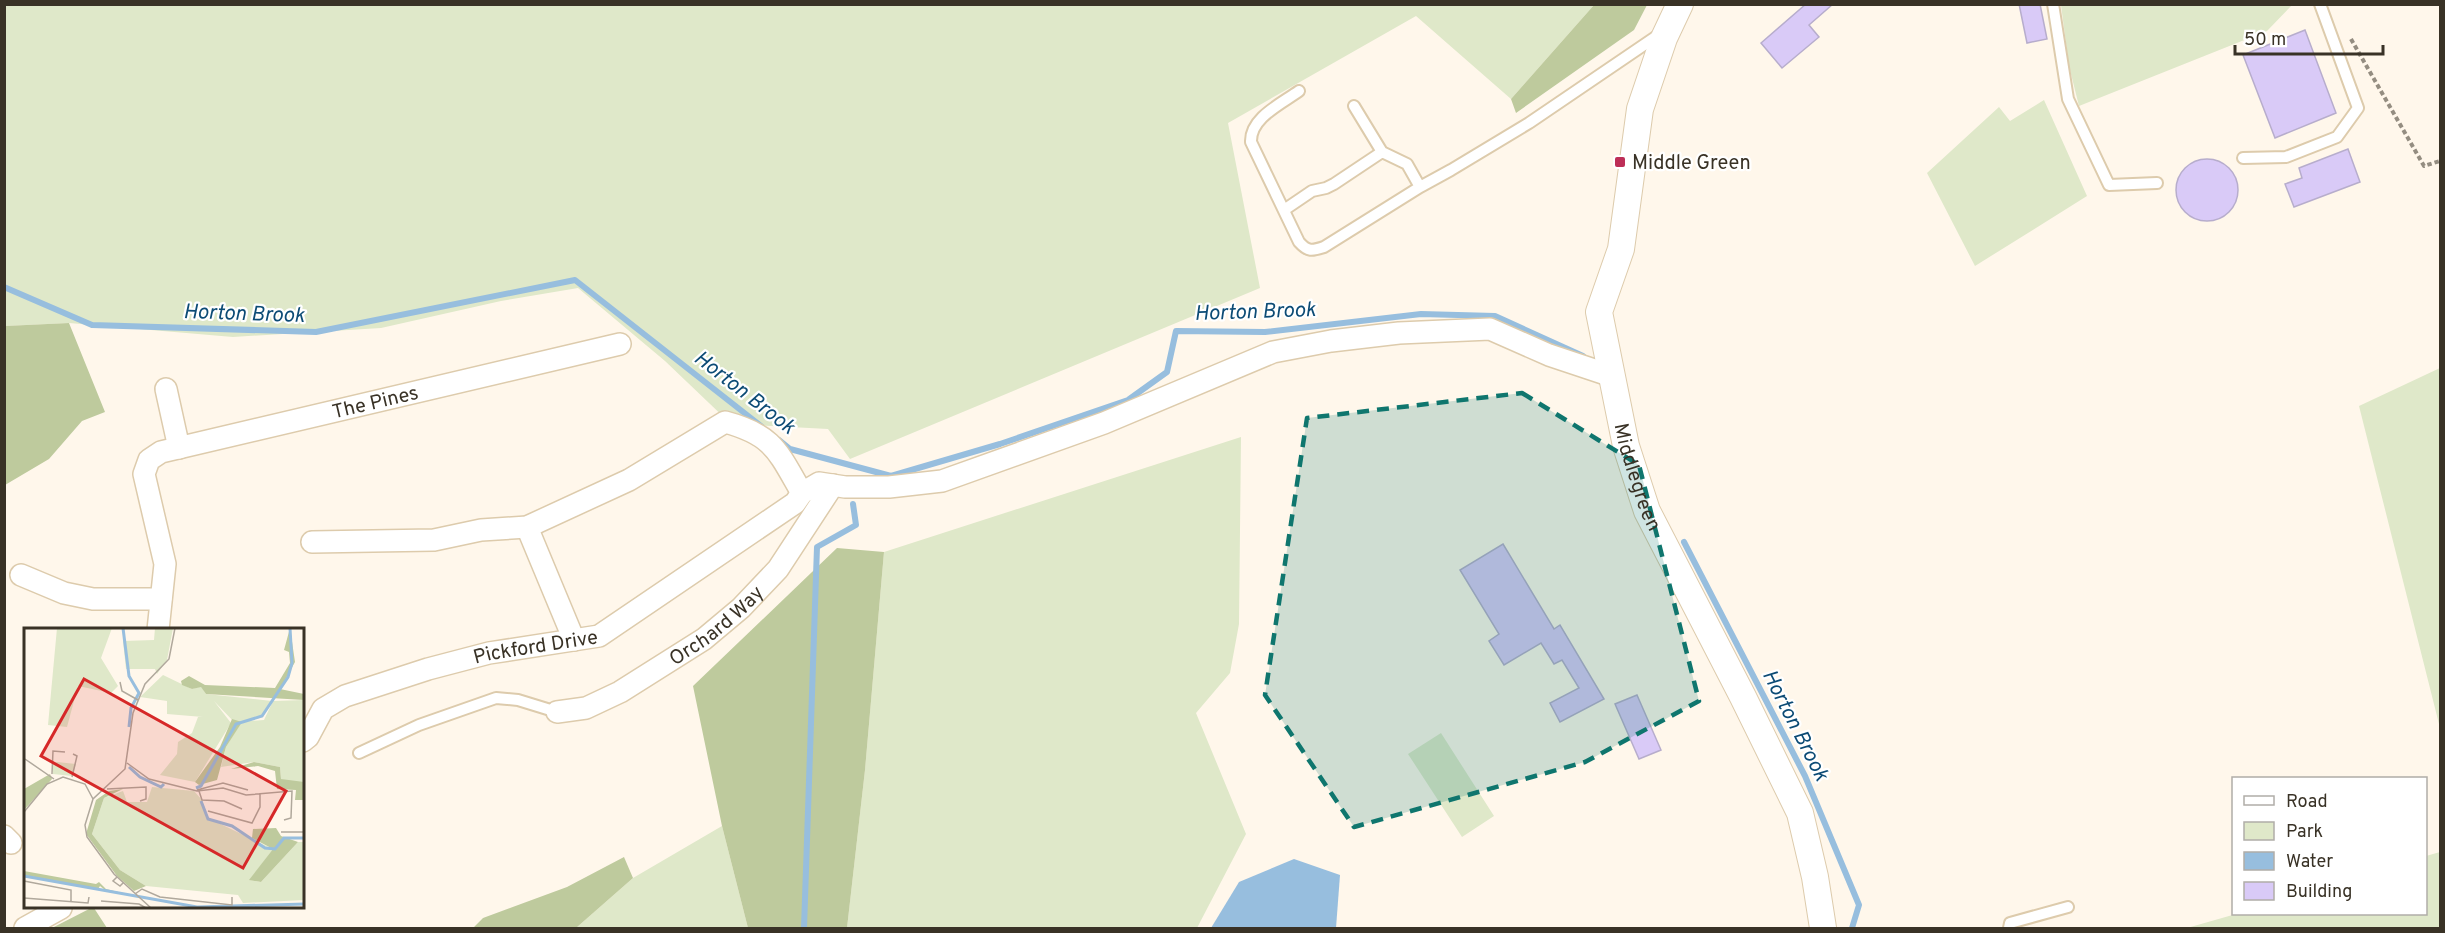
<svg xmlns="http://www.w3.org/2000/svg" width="2445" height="933" viewBox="0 0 2445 933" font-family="Overpass,sans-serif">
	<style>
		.green { fill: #dfe8c9 }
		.forest { fill: #beca9d }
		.water { fill: #97bede }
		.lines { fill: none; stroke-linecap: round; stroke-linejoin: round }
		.stream { stroke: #97bede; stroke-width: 6 }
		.building { fill: #d9caf7; stroke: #b7adcc; stroke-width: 1.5 }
		.service-casing { stroke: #ddcbac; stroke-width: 14 }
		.minor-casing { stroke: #ddcbac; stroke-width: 24 }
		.tertiary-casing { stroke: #ddcbac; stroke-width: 28 }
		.path { stroke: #948d81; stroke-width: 4; stroke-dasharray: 4.5 3; stroke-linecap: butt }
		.service { stroke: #fff; stroke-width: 10 }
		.minor { stroke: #fff; stroke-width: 21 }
		.tertiary { stroke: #fff; stroke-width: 26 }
		.marked { fill: #0f766e; fill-opacity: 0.2; stroke: #0f766e; stroke-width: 4.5; stroke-dasharray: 12 8; stroke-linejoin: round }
		.poi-dot { fill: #bd2e57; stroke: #fff; stroke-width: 2 }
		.labels { text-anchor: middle; stroke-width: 4.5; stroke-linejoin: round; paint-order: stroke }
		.poi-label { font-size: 20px; fill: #393226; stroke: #fff; text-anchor: start }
		.street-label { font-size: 20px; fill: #393226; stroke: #fff }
		.water-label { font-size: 21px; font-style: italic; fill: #0c4b75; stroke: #fff }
		.inset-river { fill: none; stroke: #97bede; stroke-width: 3 }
		.inset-road { fill: none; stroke: #b0a89c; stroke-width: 1.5 }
		.view { fill: #d62828; fill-opacity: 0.15; stroke: #d62828; stroke-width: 3 }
		.inset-edge { fill: none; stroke: #393226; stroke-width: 3 }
	</style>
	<rect width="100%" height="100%" fill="#fff7eb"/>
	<path class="green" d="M4 5H1594L1511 99 1416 16 1228 123 1260 288 850 459 828 429 731 424 665 361 578 288 501 301 381 328 233 337 69 323 5 326Z
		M2061 5V4L2292 5 2267 31 2079 106 2069 66Z
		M2044 100 2087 196 1975 266 1927 173 1999 107 2010 121Z
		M2440 368V728L2359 406Z
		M1241 437 1239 624 1230 673 1196 713 1246 834 1197 928H847L865 770 884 552Z
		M1441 733 1494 816 1462 837 1408 754Z
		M722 826 748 928H576L633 878Z
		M2440 852V928H2187L2236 914H2426V856Z"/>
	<path class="forest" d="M1594 5H1647L1634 30 1516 113 1511 99Z
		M69 323 105 412 82 421 49 459 5 485V326Z
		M837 548 884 552 865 770 847 928H748L722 826 693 686Z
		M624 857 633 878 576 928H473L483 918 567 887Z
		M91 908H94L107 928H52Z"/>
	<path class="water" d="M1294 859 1340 875 1336 928H1211L1239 882Z"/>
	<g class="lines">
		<path class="stream" d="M4 287 92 325 316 332 575 280 761 426
			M779 440 790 449 891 476 1000 444 1128 400 1167 372 1176 331 1265 332 1421 314 1495 316 1583 356
			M1684 542 1805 776 1859 905 1852 928
			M804 928 817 547 856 525 853 504"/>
	</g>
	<path class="building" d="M1806 4H1833L1809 25 1819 37 1782 68 1761 43Z
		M2019 4H2040L2047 39 2027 43Z
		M2305 30 2336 113 2275 138 2243 55Z
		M2348 149 2360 182 2294 207 2285 184 2302 178 2299 168Z
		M2176 190a31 31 0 1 1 62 0a31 31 0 1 1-62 0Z
		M1503 544 1554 629 1560 625 1604 699 1560 722 1550 703 1579 688 1562 660 1554 664 1541 643 1504 665 1489 641 1499 634 1460 570Z
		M1637 695 1661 750 1639 759 1615 704Z"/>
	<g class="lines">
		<g class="service-casing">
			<path id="service" d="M2053 4 2068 99 2109 185 2157 183
				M1299 91C1281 104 1250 118 1251 142L1299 242C1308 252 1312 251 1324 247L1420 187 1451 170 1529 123 1660 34
				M1354 106 1382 152 1407 164 1420 187
				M2243 158 2286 157 2337 137 2358 108 2320 4
				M1284 210 1312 191 1326 188 1334 184 1382 152
				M359 753 419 725 496 698 518 700 557 712
				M2009 928 2010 923 2068 907"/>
		</g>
		<g class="minor-casing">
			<g id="minor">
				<path d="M166 389 179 448"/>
				<path d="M527 527 574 640"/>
				<path d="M312 542 434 540 481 530 527 527 629 480 725 422C774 435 778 452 802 493"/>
				<path d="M21 575 64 593 93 599H161"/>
				<path id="s1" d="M158 630 165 564 144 474 149 460 161 452 620 344"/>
				<path id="s2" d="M557 712 586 708 620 692 704 639 741 608 778 569 833 485"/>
				<path id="s3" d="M303 741 308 737 323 709 345 696 428 669 489 653 599 636 795 503 802 493 819 483 845 487H889L942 481 1104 423 1273 352 1331 341 1399 333 1490 329 1549 355 1612 376"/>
				<path d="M4 836 11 843"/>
				<path d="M25 928 61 908"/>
			</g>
		</g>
		<g class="tertiary-casing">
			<g id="tertiary">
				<path id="s4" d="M1680 4 1664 38 1640 109 1621 249 1599 312 1626 446 1647 511 1743 697 1800 813 1815 877 1823 928"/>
			</g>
		</g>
		<path class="path" d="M2351 39 2424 166 2440 161"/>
		<use href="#service" class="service"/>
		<use href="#minor" class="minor"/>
		<use href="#tertiary" class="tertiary"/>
	</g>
	<path class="marked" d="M1522 393 1639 465 1699 701 1585 762 1354 827 1265 695 1307 418Z"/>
	<rect class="poi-dot" x="1614" y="156" width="12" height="12" rx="3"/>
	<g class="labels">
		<g class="poi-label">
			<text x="1632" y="169">Middle Green</text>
		</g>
		<g class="street-label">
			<text dy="7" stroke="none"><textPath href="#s1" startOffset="408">The Pines</textPath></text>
			<text dy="7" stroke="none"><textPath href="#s4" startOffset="490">Middlegreen</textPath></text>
			<text dy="7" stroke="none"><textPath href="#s2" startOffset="184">Orchard Way</textPath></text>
			<text dy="7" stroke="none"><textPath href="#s3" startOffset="261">Pickford Drive</textPath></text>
		</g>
		<g class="water-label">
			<text transform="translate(1255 311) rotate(-2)" y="7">Horton Brook</text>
			<text transform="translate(244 313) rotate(2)" y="7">Horton Brook</text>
			<text transform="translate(745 392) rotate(38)" y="7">Horton Brook</text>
			<text transform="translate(1796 725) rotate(63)" y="7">Horton Brook</text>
		</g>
	</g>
	<g transform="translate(24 628)">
		<rect width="280" height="280" fill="#fff7eb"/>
		<path d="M33 0H88L77 30 94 58 87 65 54 58 43 99 24 97ZM131 0H149L143 32 133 46 131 41H102L99 13 130 12ZM139 47 168 61 177 58 182 66 248 73 239 89 225 93 240 92 249 73 280 72V164L257 151 256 139 230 134 197 139 202 119 217 94 211 95 190 73 207 95 171 154 136 147 153 126 154 114 168 105 174 89H179L143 86V73L116 69ZM33 134 52 136 48 148 29 146V135ZM128 159 170 163 178 172 184 190 249 221 226 252 237 254 274 214H280V272L219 275 214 267 122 258 96 242 68 206 80 170 99 163 103 174H123Z" fill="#dfe8c9"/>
		<path d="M266 0 271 34 256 61 280 66V72L182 66 177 59 168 61 158 57 157 53 165 48 181 57 251 60 266 35 265 24 260 22ZM208 91 218 94 202 119 193 152 175 157 171 154 196 119ZM230 134 256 139 257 151 280 154V172H271L272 162 253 161 251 143 234 138 207 141ZM26 146 28 151 0 182V161ZM99 161 80 170 68 206 96 242 122 258 110 263 93 248 62 206 72 172 85 163ZM252 200 257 208 274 214 237 254 225 252 249 221 228 210 229 201ZM0 243 72 256 75 254 82 261 111 268 81 262 76 258 74 261 0 247Z" fill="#beca9d"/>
		<path class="inset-river" d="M99 0 105 48 115 65 107 80 105 99M105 139 116 149 137 159 140 156M172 160 177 158 212 96 238 88 264 49 268 35 266 0M177 173 184 191 208 198 241 220 251 221 260 210H281M0 248 173 279 281 276"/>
		<path class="inset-road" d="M96 54 98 63 114 72M1 131 30 151M103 135 125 151 173 163 199 160 222 167 268 163 267 190 260 192M28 146 29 123 41 124M48 149 53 128 49 126M83 161 122 159V171L116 173M173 162 199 155 224 162M175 163 178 172 200 173 218 181M184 183 228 195 236 179V165M0 184 23 156 39 149 61 156 69 171M257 204H281M93 249 89 253 96 258 99 255M0 253 47 262V274M111 266 118 261 136 269 208 277V269M0 270 64 275 65 269M77 273 115 276 122 280M127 280 90 246 63 209 61 197 69 171 101 141 109 85 121 56 145 31 151 0"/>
		<path class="view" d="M60 51 262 163 219 240 17 128Z"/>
		<rect width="280" height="280" class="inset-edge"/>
	</g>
	<rect width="2445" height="933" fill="none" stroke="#393226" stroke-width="12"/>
	<rect x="2232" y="777" width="195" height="138" fill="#ffffff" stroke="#b0ada8" stroke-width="1.5"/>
	<rect x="2244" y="796" width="30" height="9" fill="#ffffff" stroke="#b0ada8" stroke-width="1.5"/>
	<text x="2286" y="807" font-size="18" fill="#393226">Road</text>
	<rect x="2244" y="822" width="30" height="18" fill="#dfe8c9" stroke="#b0ada8" stroke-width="1.5"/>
	<text x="2286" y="837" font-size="18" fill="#393226">Park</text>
	<rect x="2244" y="852" width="30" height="18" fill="#97bede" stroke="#b0ada8" stroke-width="1.5"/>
	<text x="2286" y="867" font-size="18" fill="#393226">Water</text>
	<rect x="2244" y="882" width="30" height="18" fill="#d9caf7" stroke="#b0ada8" stroke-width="1.5"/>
	<text x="2286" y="897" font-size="18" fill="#393226">Building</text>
	<path d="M2235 45v9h148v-9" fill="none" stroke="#393226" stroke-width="3"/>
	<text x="2244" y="45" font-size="18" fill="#393226" stroke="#ffffff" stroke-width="4.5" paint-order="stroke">50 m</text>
</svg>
